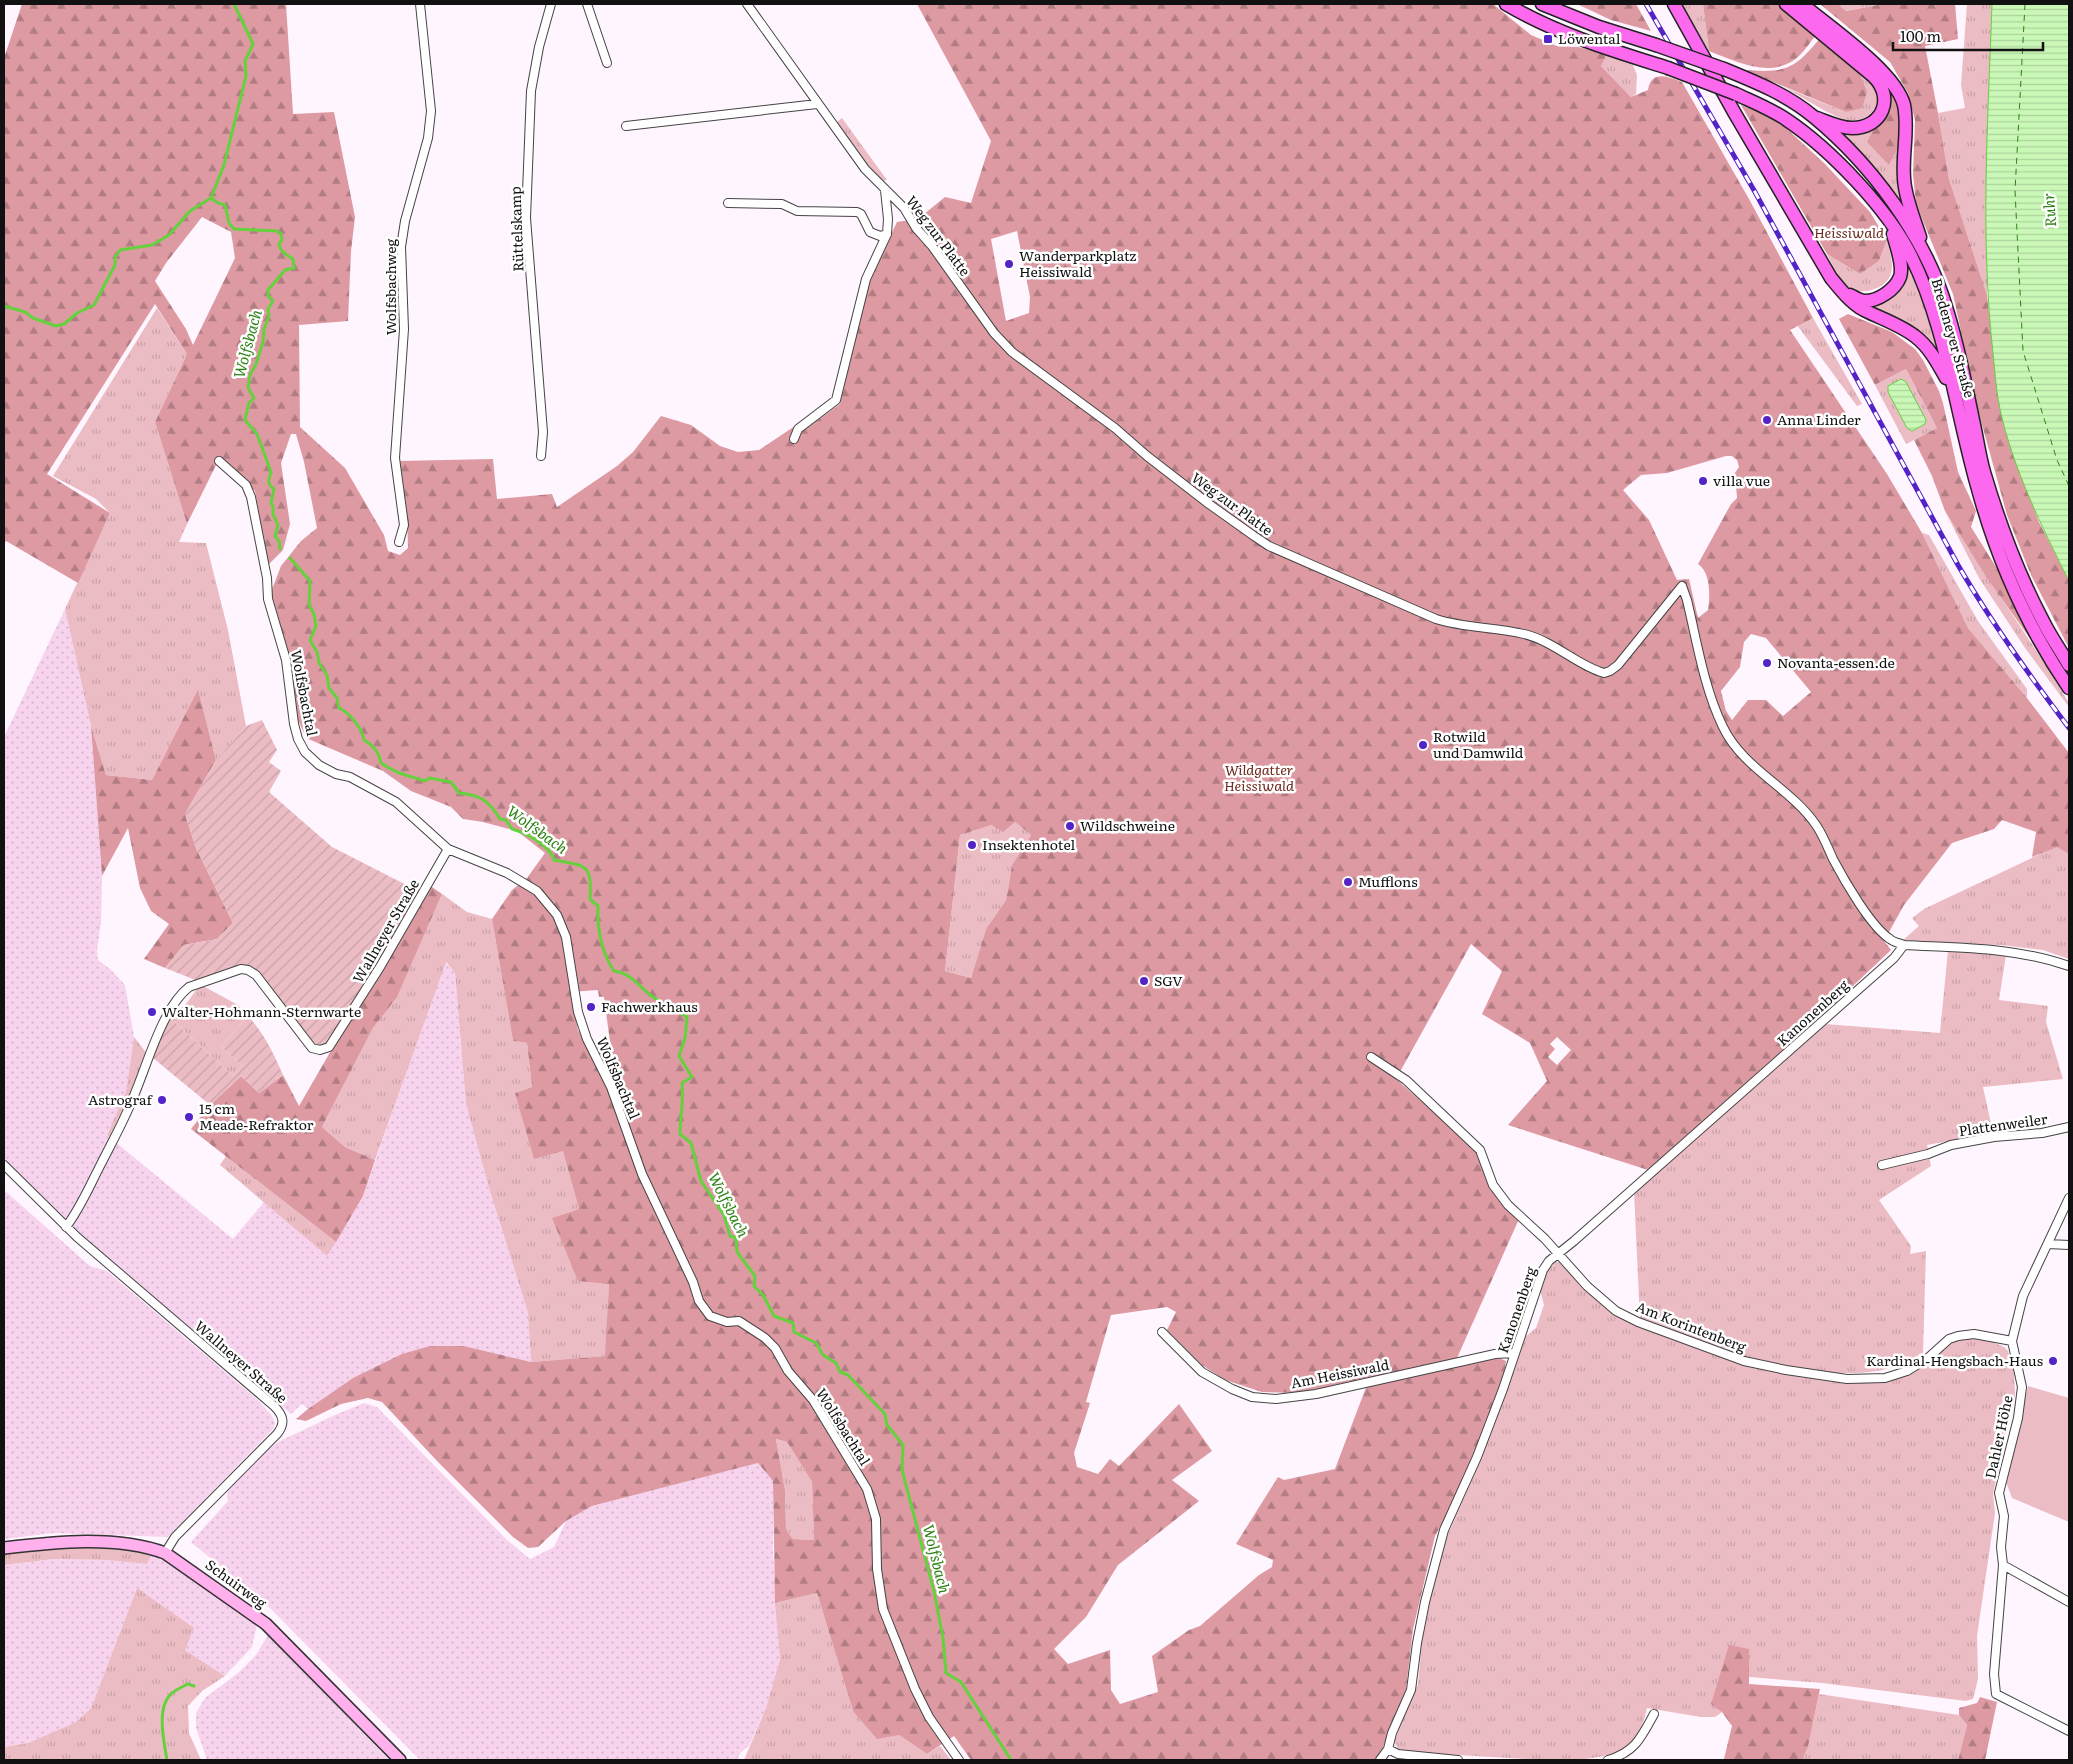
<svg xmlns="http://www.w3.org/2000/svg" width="2073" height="1764" viewBox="0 0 2073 1764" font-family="Literata,serif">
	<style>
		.farmland { fill: url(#farmland-dots) }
		.grass { fill: url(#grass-tufts) }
		.forest { fill: url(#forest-firs); fill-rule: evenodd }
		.park { fill: #ecbcc4 }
		.garden { fill: url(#garden-furrows) }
		.water { fill: url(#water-rules); stroke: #63d23c }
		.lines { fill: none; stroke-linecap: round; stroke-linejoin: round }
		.stream { stroke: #63d23c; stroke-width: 3 }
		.ferry { stroke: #2c8313; stroke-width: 1; stroke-dasharray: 6 5; stroke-linecap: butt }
		.street-casing { stroke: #444; stroke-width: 10 }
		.secondary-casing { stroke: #333; stroke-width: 14 }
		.primary-casing { stroke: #222; stroke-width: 15 }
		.street { stroke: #fff; stroke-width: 8 }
		.secondary { stroke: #ffb0ed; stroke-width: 11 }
		.primary { stroke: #fc68ee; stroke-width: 12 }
		.rail-casing { stroke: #5323c7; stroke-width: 5 }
		.rail { stroke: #fff; stroke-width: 3; stroke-dasharray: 9; stroke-linecap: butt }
		.primary-bridge-casing { stroke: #222; stroke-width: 15; stroke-linecap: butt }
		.primary-bridge { stroke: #fc68ee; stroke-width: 12 }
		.poi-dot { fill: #5323c7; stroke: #fff; stroke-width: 2 }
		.labels { text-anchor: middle; stroke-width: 5; stroke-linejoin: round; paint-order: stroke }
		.poi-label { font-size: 14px; fill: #111; stroke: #fff; text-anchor: start }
		.street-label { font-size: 14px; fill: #111; stroke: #fff }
		.park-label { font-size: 14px; font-style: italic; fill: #6c281d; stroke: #fff }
		.water-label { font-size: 15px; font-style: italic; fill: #2c8313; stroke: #fff }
	</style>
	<defs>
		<pattern id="farmland-dots" width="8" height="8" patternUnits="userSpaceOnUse" patternTransform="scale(1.25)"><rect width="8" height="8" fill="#f7d3ee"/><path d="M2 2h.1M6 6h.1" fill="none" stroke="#d3b4cb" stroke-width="1.8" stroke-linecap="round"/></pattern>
		<pattern id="grass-tufts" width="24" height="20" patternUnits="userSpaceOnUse" patternTransform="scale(1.25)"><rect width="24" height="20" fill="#ecbcc4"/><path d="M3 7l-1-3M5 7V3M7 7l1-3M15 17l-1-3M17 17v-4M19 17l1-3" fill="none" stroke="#c9a1a7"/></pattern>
		<pattern id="forest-firs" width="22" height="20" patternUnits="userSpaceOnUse" patternTransform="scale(1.25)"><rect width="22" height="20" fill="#dd9aa2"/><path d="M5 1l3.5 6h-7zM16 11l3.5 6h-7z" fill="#b27c83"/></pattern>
		<pattern id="garden-furrows" width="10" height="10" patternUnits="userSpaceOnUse" patternTransform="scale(1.25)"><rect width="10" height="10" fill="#ecbcc4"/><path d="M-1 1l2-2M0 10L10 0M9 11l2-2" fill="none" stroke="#c9a1a7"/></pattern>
		<pattern id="water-rules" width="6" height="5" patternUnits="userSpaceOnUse" patternTransform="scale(1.25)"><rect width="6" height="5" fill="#caf8b7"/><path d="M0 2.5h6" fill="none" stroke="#acd49c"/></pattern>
	</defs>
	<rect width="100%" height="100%" fill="#fff5fe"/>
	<path class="farmland" d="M65 609 91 726 102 876 101 923 97 950 98 960 111 970 125 985 134 1037 126 1091 107 1135 233 1239 264 1202 327 1256 363 1196 445 962 455 973 466 1104 489 1188 528 1313 531 1362 464 1346 353 1378 308 1409 302 1404 291 1414 80 1234 4 1159V737Z
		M4 1190 90 1266 107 1271 260 1402 272 1416 275 1423 273 1429 168 1537 54 1533 4 1539Z
		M364 1403 377 1407 507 1540 530 1559 554 1547 566 1521 592 1506 758 1463 773 1481V1553L780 1659 766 1708 749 1746 741 1752 737 1760H420L266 1604 191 1542 228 1501 227 1491 258 1458 278 1442 335 1415Z
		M157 1555 257 1624 252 1647 225 1676 185 1650 137 1588 91 1708 76 1722 28 1743 4 1747V1565L54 1559 106 1560 147 1564 151 1556Z
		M268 1635 389 1760H207L196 1728V1713L205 1698 238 1673 256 1655Z"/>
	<path class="grass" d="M1682 4H1703L1709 51Z
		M1837 4H1883L1845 11Z
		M1967 4H1992L1987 204V295L1949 179 1938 113 1965 108 1961 85Z
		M1607 54 1633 65 1637 75 1636 94 1631 97 1601 66Z
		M1857 67C1867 77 1882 88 1876 105 1872 116 1860 122 1848 120 1835 119 1798 94 1783 87L1846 112Z
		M842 118 887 180 882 181 868 166 837 122Z
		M1876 124 1889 165 1902 141 1907 214 1831 125Z
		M1887 240C1892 259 1899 281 1874 289 1867 292 1859 292 1852 289 1839 283 1833 265 1827 254L1860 274 1879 261Z
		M1906 261 1926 307 1938 352 1936 355 1911 326 1868 305 1883 300Z
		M157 308 187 354 155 422 187 524 179 542 206 543 228 630 246 726 216 760 198 689 152 780 106 775 91 726 65 609 110 513 96 499 53 476Z
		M1813 318 1862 404 1857 406 1797 325Z
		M1906 369 1937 428 1906 444 1875 385Z
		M1945 511C1985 576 2030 638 2069 703V707L2025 648 1979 578Z
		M1922 533 1929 535 1978 621 2027 689V698L1968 628Z
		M1015 822 1031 835 1012 865 1006 900 986 929 971 978 945 971 960 835 992 825Z
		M2057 846 2069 854V959L2043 950 2002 945 1957 944 1903 940 1919 926 1912 918 1924 909Z
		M442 894 467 912 492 919 513 1041 527 1043 532 1087 515 1093 563 1150 579 1209 553 1218 609 1284 606 1356 531 1362 528 1313 489 1188 466 1104 455 973 446 962 375 1160 345 1147 322 1127 373 1028 397 996Z
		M1948 950 2006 955 1999 1000 2048 1006 2046 1022 2063 1079 1983 1087 1993 1133 1927 1145 1931 1166 1879 1200 1911 1246 1910 1254 1926 1251 1923 1353C1914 1357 1905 1363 1896 1366 1877 1373 1858 1373 1839 1373 1769 1372 1704 1344 1640 1320L1634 1192 1825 1024 1940 1033Z
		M203 986 238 1005 248 1016 221 1047 242 1065 233 1076 169 1017 186 1004 197 989Z
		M134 1037 148 1055 110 1137 107 1135 126 1091Z
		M226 1156 336 1242 327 1256 220 1165Z
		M1556 1262H1559L1600 1302 1625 1320 1708 1352 1757 1367 1872 1382 1910 1373 1951 1342 1970 1338 1986 1339 2004 1347 2008 1351 2014 1373 2015 1394 1993 1494 1995 1513 1977 1636 1978 1679 1973 1699 1966 1701 1822 1683 1749 1677V1649L1722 1712 1715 1717H1701L1647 1708C1643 1724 1638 1742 1623 1750 1589 1764 1545 1760 1510 1758 1473 1756 1436 1754 1399 1750L1394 1742 1418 1684 1422 1642 1432 1590 1443 1546 1482 1457 1525 1337 1536 1328 1544 1305 1540 1290 1546 1272Z
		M776 1439 787 1442 812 1482 814 1540 793 1539 786 1532 785 1490Z
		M78 1546 132 1551 151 1556 147 1564 106 1560 54 1559 4 1565V1554Z
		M137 1588 194 1628 185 1650 225 1676 202 1691 188 1706 189 1733 201 1760H4V1747L28 1743 76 1722 91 1708Z
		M817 1593 853 1711 899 1735 927 1754 940 1746 951 1760H744L766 1708 780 1659 775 1603Z
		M1819 1694 1959 1715 1967 1725 1958 1760H1802L1808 1747Z"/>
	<path class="forest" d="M22 4H286L293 114 334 112 355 217 351 251 348 321 299 325 300 427 345 468 384 535 388 551 400 555 408 548 407 512 400 461 493 459 497 499 552 494 557 507 617 466 633 452 661 416 691 425 720 446 738 452 759 450 795 426 800 433 840 404 870 278 897 222 918 219 945 197 971 203 991 141 917 4H1493L1531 35 1557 46 1578 47 1607 54 1601 66 1631 97 1648 90C1651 69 1669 77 1682 82L1749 199 1813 318 1790 330 1887 474 1922 533 1968 628 2027 698 2069 753V854L2057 847 2032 857 2036 832 2002 820 1994 829 1952 843 1904 905 1884 941 1891 950 1801 1035 1648 1170 1508 1125 1547 1081 1530 1043 1482 1014 1502 971 1471 944 1396 1079 1480 1153 1484 1169 1519 1219 1453 1367 1499 1358 1506 1361 1503 1379 1474 1455 1451 1507 1435 1536 1413 1629 1406 1689 1379 1757 1381 1760H971L954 1736 927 1754 899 1735 877 1739 853 1711 817 1593 775 1603 773 1481 758 1463 592 1506 566 1521 538 1547 528 1548 513 1537 438 1462 382 1402 368 1398 341 1404 306 1421 296 1419 308 1409 353 1378 402 1354 430 1346H464L531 1362 605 1356 609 1284 578 1281 552 1218 579 1209 563 1151 534 1159 515 1093 532 1087 527 1043 513 1041 492 919 512 890 527 878 545 853 517 831 483 822 463 819 451 807 411 791 383 771 306 738 296 715 291 662 271 592 281 566 301 541 317 528 304 462 296 434H291L281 463 290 524 283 550 268 565 255 491 220 457 187 524 155 422 187 354 155 304 47 474 110 513 78 583 6 541 4 544V58ZM202 217 231 232 235 258 193 345 186 329 155 281 166 263ZM1017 231 1030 297 1029 313 1006 321 991 239ZM1726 456H1732L1737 460 1739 467 1735 473 1737 498 1731 504 1698 564C1711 572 1710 597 1708 610L1698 618 1689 579 1677 580 1649 520 1623 490 1641 475 1667 473ZM1751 634 1766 638 1811 692 1783 716 1766 700H1748L1732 720 1726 711 1721 691 1740 667 1744 642ZM1015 822 1031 835 1012 865 1006 900 986 929 971 978 945 971 960 835 992 825 1003 832ZM598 990 599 997H604L610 1042 590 1051 578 1030 570 992ZM1557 1037 1571 1050 1557 1065 1548 1057 1555 1049 1550 1044ZM1167 1307 1176 1312 1167 1330 1202 1365 1225 1380 1262 1392 1298 1393 1370 1377 1335 1469 1284 1480 1278 1477 1236 1544 1273 1560 1272 1567 1259 1575 1200 1626 1189 1630 1152 1656 1158 1692 1120 1704 1111 1690 1110 1650 1068 1664 1054 1649 1086 1617 1118 1565 1199 1501 1172 1480 1212 1451 1179 1404 1119 1466 1110 1459 1098 1474 1077 1467 1074 1453 1090 1403 1086 1402 1111 1315ZM776 1439 787 1442 812 1482 814 1540 793 1539 786 1531 785 1490Z
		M1577 4H1636L1651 31 1611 20Z
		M1703 4H1779L1817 34C1810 42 1803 54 1794 60 1768 78 1735 61 1709 51Z
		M1820 4H1837L1846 11 1883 4H1955L1958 39 1925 46 1938 113 1949 179 1987 295 2000 409 2015 458 2039 522 2069 581V648L2031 575 2007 515 1978 410 1953 294 1916 204 1913 174 1915 120 1908 93 1890 62Z
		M1821 37 1857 67 1867 92 1862 108 1846 112 1744 70C1786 73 1794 70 1821 37Z
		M1881 76 1899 104 1902 141 1889 165 1867 142 1876 124Z
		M1741 105 1776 119 1824 163 1870 212 1887 240 1879 261 1860 274 1827 254Z
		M1848 314 1892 332 1915 349 1923 360 1939 391 1943 403 1958 472 1976 511 1971 527 1998 570 2034 644 1987 578 1945 511 1932 476 1914 440 1937 428 1906 369 1875 385 1839 319Z
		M198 689 216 760 185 814 196 848 233 923 217 939 184 945 165 968 144 959 169 924 151 911 140 888 128 828 102 876 91 726 106 775 152 780Z
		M429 885 442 894 397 997 373 1028 322 1127 345 1147 375 1160 363 1196 336 1242 191 1129 210 1105 241 1076 259 1093 283 1075 299 1106 332 1049 383 971Z
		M1729 1645 1749 1649V1684L1820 1689 1808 1747 1802 1760 1724 1759 1732 1726 1722 1712 1711 1704Z
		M1980 1697 1997 1702 1985 1760H1958L1967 1725 1959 1715V1708L1977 1703Z"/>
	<path class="park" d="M2028 1386 2069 1398V1522L2012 1498 2006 1482Z"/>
	<path class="garden" d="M262 720 277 750 269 762 281 771 269 792 332 847 420 892 330 1043 322 1046 312 1045 257 972 250 966H245L198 981 165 968 184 945 217 939 233 923 196 848 185 814 216 760 246 726Z
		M248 1016C264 1033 274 1054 283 1075L259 1093 241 1076 210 1105 153 1058 169 1017 233 1076 242 1065 221 1047Z"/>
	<path class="water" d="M1992 4H2069V581C2042 527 2013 469 2000 409 1996 391 1995 371 1993 353 1980 237 1988 120 1992 4Z
		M1901 379 1906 382 1926 420 1925 424 1912 431 1907 428 1888 392V386Z"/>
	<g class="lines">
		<path class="stream" d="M211 198 218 203 225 205 229 223 234 229 277 231 281 234 282 240 279 244C280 252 287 255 293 259L294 268 285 270 268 290V296L273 301 268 309 269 316 264 329 263 342 256 364 250 375 248 388 254 398 249 403 245 420 257 434 271 472C268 480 267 484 274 489L271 503 273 506V514L278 525 275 536 279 541 280 549
			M211 198 224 165 246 76 245 61 253 44 234 4
			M4 306 25 312 33 318 56 326 64 324 77 313 94 305 115 265V257L120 250 152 245 169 235 190 211 211 198
			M290 558 310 581 309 605 314 614 316 626 310 640 317 652 319 663 327 675 329 688 337 698 339 708C350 713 362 728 364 740 373 745 379 752 381 763 397 774 407 775 425 781L429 778 451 782 459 793C481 795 489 801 500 819L506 820 512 829C526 833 550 845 554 860 587 866 592 864 590 899L598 906C597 929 601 951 614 971 630 973 638 985 649 994 660 1003 675 1010 687 1017L685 1038 679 1056 692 1077 682 1083C684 1100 680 1117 680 1134L691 1143 701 1181 724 1215 730 1236 736 1238 737 1252 755 1276 754 1286 763 1295 774 1316 793 1323 794 1332 816 1343 823 1355 836 1363 840 1372 848 1375 885 1414 887 1425 903 1445 902 1470 934 1591 943 1638 946 1673 961 1682 1011 1760
			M167 1760C164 1742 156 1708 171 1694 175 1690 182 1687 188 1684L194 1686"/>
		<path class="ferry" d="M2025 4 2015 191 2023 351 2057 460 2069 486"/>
		<g class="street-casing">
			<path id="street" d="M587 4 607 63
				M747 4 865 169 904 208 916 228 932 246 994 333 1012 352 1115 428 1147 456 1209 504 1254 536 1269 546 1436 619C1464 628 1494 627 1524 634 1554 641 1578 666 1604 673L1610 671 1618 665 1682 586 1687 600C1697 642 1704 688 1723 727 1743 769 1791 788 1816 825 1823 835 1828 848 1833 859 1844 880 1871 927 1890 939 1893 942 1899 943 1904 945 1960 948 2015 947 2069 966
				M626 126 817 104
				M728 203 782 204 797 211 857 212 861 214 870 232 880 236 887 234
				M794 439 798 429 836 400 866 279 887 234 888 219 885 190
				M541 456 543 432 526 218 531 91 539 47 551 4
				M219 461 246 485 251 497 267 578 268 599 286 660 294 724 298 739 305 752 319 765 336 774 350 777 396 802 448 849 507 873 537 891 557 915 566 937 578 1012 587 1039 611 1087 642 1174 693 1282 699 1301 710 1316 727 1322 739 1321 765 1338 775 1348 788 1371 813 1400 867 1489 876 1519 877 1569 883 1609 915 1689 929 1717 959 1760
				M399 542 404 525 395 458 404 329 401 247 405 221 428 138 431 111 420 4
				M1371 1057 1406 1080 1480 1150 1493 1185 1508 1205 1545 1239 1587 1286 1616 1311 1638 1322 1744 1361 1786 1370 1847 1379 1885 1378 1907 1371 1928 1358 1949 1339 1958 1336 1974 1334 2012 1341
				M4 1165 77 1237 274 1406C283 1415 286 1423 277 1434L175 1537 165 1553
				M1882 1165 1928 1154 1951 1145 1994 1137 2042 1133 2069 1127
				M2069 1198 2023 1296 2012 1341 2022 1387 2018 1418 1999 1493 2004 1516 2001 1547 2003 1565 1994 1674 1996 1694 2069 1731
				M66 1227C81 1207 90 1185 101 1164 112 1142 124 1121 133 1098 147 1066 162 1008 189 987L241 969 248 970 256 975 312 1048 320 1050 329 1047 380 967 448 849
				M2048 1244 2069 1245
				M1162 1332 1202 1372 1232 1389 1252 1397 1276 1399 1316 1394 1495 1354 1514 1353
				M2003 1565 2069 1602
				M1388 1749 1398 1754 1458 1760
				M1380 1760 1388 1749 1392 1733 1411 1690 1417 1643 1425 1602 1444 1530 1477 1457 1503 1389 1543 1270 1549 1261 1574 1241 1894 958 1904 945
				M1608 1760C1635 1752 1641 1738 1654 1714"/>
		</g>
		<g class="secondary-casing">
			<path id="secondary" d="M4 1548C55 1542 116 1535 165 1553L266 1624 400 1760"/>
		</g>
		<g class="primary-casing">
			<path id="primary" d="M1506 4C1557 34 1611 50 1668 68
				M1542 4 1599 27 1656 45
				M1674 4 1734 112 1831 278C1840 289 1851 303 1864 310 1882 319 1901 325 1916 337 1930 348 1938 364 1946 378
				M1786 4 1873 76C1895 97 1883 128 1852 128 1840 128 1828 122 1817 118
				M1802 4C1828 26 1896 72 1904 105 1909 129 1902 154 1904 178 1905 198 1914 218 1920 237
				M1724 69C1756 82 1788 95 1814 117 1871 164 1925 236 1946 307 1958 344 1965 382 1973 420 1977 437 1979 455 1984 472 1999 523 2019 576 2044 623 2051 637 2061 651 2069 665
				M1736 94C1753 102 1771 109 1787 120 1830 149 1888 209 1911 256 1946 326 1956 413 1978 489 1997 559 2028 628 2069 688
				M1850 295C1854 297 1860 301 1865 301 1878 301 1895 290 1900 277 1904 265 1896 246 1893 234"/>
		</g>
		<use href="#street" class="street"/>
		<use href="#secondary" class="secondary"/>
		<use href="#primary" class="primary"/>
		<g class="rail-casing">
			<path id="rail" d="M1646 4 1755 192 1958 565C1991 622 2029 675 2069 728"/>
		</g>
		<use href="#rail" class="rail"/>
		<g class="primary-bridge-casing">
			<path id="primary-bridge" d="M1656 45 1724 69
				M1668 68 1736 94"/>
		</g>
		<use href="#primary-bridge" class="primary-bridge"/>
	</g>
	<g class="poi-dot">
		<rect x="1543" y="34" width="10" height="10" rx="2.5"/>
		<circle cx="1009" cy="264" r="5"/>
		<circle cx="1767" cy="420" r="5"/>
		<circle cx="1703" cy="481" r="5"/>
		<circle cx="1767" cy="663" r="5"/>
		<circle cx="1423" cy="745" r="5"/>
		<circle cx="1070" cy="826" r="5"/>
		<circle cx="972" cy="845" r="5"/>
		<circle cx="1348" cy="882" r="5"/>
		<circle cx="1144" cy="981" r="5"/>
		<circle cx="591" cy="1007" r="5"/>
		<circle cx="152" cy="1012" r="5"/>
		<circle cx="162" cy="1100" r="5"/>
		<circle cx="189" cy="1117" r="5"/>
		<circle cx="2053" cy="1361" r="5"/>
	</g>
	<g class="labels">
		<g class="poi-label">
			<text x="1558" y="44">Löwental</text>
			<text x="1019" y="261">Wanderparkplatz<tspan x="1019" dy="16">Heissiwald</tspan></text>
			<text x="1777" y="425">Anna Linder</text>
			<text x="1713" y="486">villa vue</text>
			<text x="1777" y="668">Novanta-essen.de</text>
			<text x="1433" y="742">Rotwild<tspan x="1433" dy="16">und Damwild</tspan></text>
			<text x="1080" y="831">Wildschweine</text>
			<text x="982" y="850">Insektenhotel</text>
			<text x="1358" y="887">Mufflons</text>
			<text x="1154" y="986">SGV</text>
			<text x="601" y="1012">Fachwerkhaus</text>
			<text x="162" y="1017">Walter-Hohmann-Sternwarte</text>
			<text x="152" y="1105" text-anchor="end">Astrograf</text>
			<text x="199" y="1114">15 cm<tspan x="199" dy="16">Meade-Refraktor</tspan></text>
			<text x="2043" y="1366" text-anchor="end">Kardinal-Hengsbach-Haus</text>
		</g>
		<g class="street-label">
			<text transform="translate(517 229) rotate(-92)" y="5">Rüttelskamp</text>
			<text transform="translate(938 236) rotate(53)" y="5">Weg zur Platte</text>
			<text transform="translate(391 287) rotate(-90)" y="5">Wolfsbachweg</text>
			<text transform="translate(1953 338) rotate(74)" y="5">Bredeneyer Straße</text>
			<text transform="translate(1232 504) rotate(36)" y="5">Weg zur Platte</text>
			<text transform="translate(304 693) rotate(79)" y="5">Wolfsbachtal</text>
			<text transform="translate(386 931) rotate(-60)" y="5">Wallneyer Straße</text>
			<text transform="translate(1813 1013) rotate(-42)" y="5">Kanonenberg</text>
			<text transform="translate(618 1078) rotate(67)" y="5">Wolfsbachtal</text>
			<text transform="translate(2003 1125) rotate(-8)" y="5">Plattenweiler</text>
			<text transform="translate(1517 1310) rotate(-71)" y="5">Kanonenberg</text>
			<text transform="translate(1691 1327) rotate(21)" y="5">Am Korintenberg</text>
			<text transform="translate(241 1362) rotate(41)" y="5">Wallneyer Straße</text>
			<text transform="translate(1340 1374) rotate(-11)" y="5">Am Heissiwald</text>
			<text transform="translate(843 1427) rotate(58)" y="5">Wolfsbachtal</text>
			<text transform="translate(1999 1437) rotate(-78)" y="5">Dahler Höhe</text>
			<text transform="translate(236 1584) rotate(36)" y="5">Schuirweg</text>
		</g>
		<g class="park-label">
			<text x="1849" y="238">Heissiwald</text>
			<text x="1259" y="775">Wildgatter<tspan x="1259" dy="16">Heissiwald</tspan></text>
		</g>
		<g class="water-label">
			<text transform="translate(2050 210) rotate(-94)" y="5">Ruhr</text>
			<text transform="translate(248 344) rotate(-75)" y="5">Wolfsbach</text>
			<text transform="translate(537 830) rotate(36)" y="5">Wolfsbach</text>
			<text transform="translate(728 1205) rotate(63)" y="5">Wolfsbach</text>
			<text transform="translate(936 1559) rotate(76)" y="5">Wolfsbach</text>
		</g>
	</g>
	<rect width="2073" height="1764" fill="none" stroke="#111111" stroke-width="10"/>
	<path d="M1893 42v8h150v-8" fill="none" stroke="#111111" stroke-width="2.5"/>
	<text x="1900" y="42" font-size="15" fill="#111111" stroke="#ffffff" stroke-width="4" paint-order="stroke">100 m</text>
</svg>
